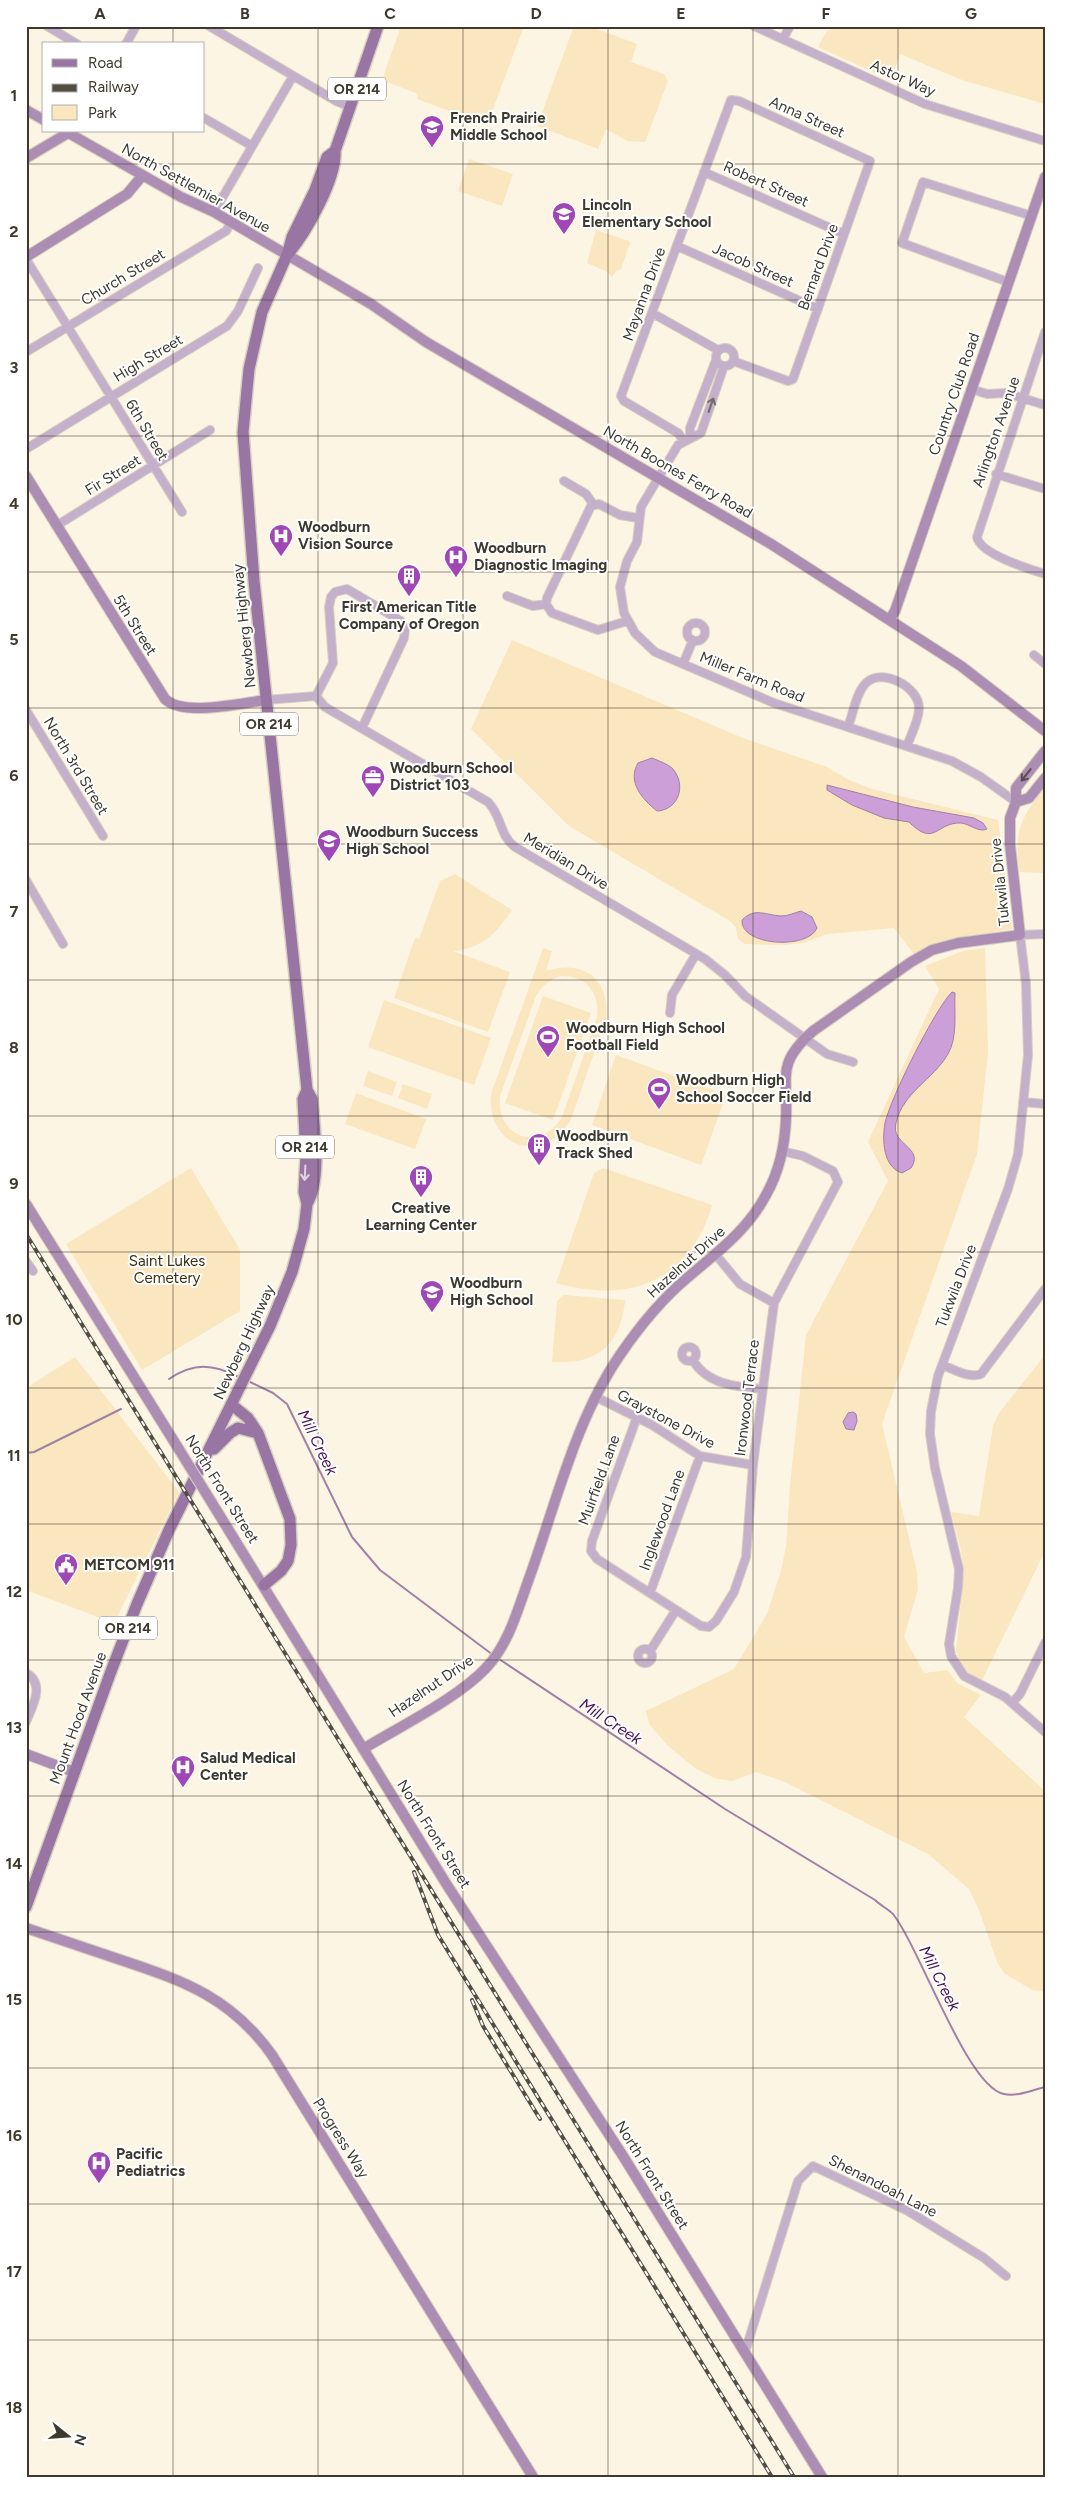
<svg xmlns="http://www.w3.org/2000/svg" width="1071" height="2503" viewBox="0 0 1071 2503" font-family="Figtree,sans-serif">
	<style>
		.green { fill: #fae6bf; fill-rule: evenodd }
		.water { fill: #cc9fd8; stroke: #a180a5 }
		.lines { fill: none; stroke-linecap: round; stroke-linejoin: round }
		.stream { stroke: #a180a5; stroke-width: 2 }
		.street-casing { stroke: #d7cfc0; stroke-width: 10 }
		.secondary-casing { stroke: #d7cfc0; stroke-width: 12 }
		.primary-casing { stroke: #d7cfc0; stroke-width: 14 }
		.street { stroke: #c4b0ca; stroke-width: 8 }
		.secondary { stroke: #ac8eb4; stroke-width: 10 }
		.primary { stroke: #9975a3; stroke-width: 11 }
		.rail-casing { stroke: #534e42; stroke-width: 4 }
		.rail { stroke: #fff; stroke-width: 2; stroke-dasharray: 5.5; stroke-linecap: butt }
		.secondary-bridge-casing { stroke: #d7cfc0; stroke-width: 12; stroke-linecap: butt }
		.secondary-bridge { stroke: #ac8eb4; stroke-width: 10 }
		.oneway { stroke: #74696c }
		.oneway2 { stroke: #5a4e50 }
		.oneway3 { stroke: #e0d6e3 }
		.grid { fill: none; stroke: #3e392e; stroke-width: 1; stroke-opacity: 0.55 }
		.labels { text-anchor: middle; stroke-width: 4; stroke-linejoin: round; paint-order: stroke }
		.shield { fill: #fff; stroke: #78746d; stroke-width: 1 }
		.shield-label { font-size: 14px; font-weight: bold; fill: #3e392e }
		.street-label { font-size: 15px; fill: #3e392e; stroke: #fff }
		.poi-label { font-size: 15px; font-weight: bold; fill: #3e392e; stroke: #fff; text-anchor: start }
		.park-label { font-size: 15px; fill: #3d2f11; stroke: #fff }
		.water-label { font-size: 16px; font-style: italic; fill: #491257; stroke: #fff }
		.neatline { fill: none; stroke: #3e392e; stroke-width: 2 }
		.grid-label { font-size: 16px; text-anchor: middle; font-weight: bold; fill: #3e392e }
	</style>
	<rect width="100%" height="100%" fill="#fdf5e4"/>
	<path class="green" d="M401 26H524L487 125 417 99 418 94 382 80Z
		M574 26H589L637 44 631 62 664 74 668 81 645 142 627 141 606 129 598 149 537 126Z
		M837 26 1045 27V104L962 80 900 54 891 80 818 47 826 32Z
		M469 159 513 174 502 206 458 191Z
		M596 230 629 241 630 243 621 269 616 271 612 277 607 272 587 263Z
		M512 640 743 738 827 767 849 780 872 789 998 820 1012 929 942 941 914 954 894 928 827 934 803 943 784 945 745 944 738 939 736 928 730 921 569 826 471 729Z
		M1045 787V873L1019 872C1015 829 1019 821 1045 787Z
		M455 874 512 910C497 933 481 949 453 951L510 972 488 1032 394 998 415 938 419 939 440 881Z
		M543 948 552 951 546 971C584 959 610 979 606 1019L571 1119C544 1167 486 1148 491 1094ZM561 976C586 976 600 992 597 1017L562 1117C540 1153 496 1138 500 1096L536 996C543 985 549 980 561 976Z
		M985 948 988 1053 977 1154 882 1424 917 1572 918 1589 904 1637 924 1673 947 1670 957 1683 981 1695 964 1717 1045 1791V1991L1032 1990 1004 1973 997 1962 979 1910 969 1889 928 1854 785 1782 756 1772 732 1781 714 1778 695 1768 668 1746 649 1724 646 1711 734 1669 767 1614 781 1571 786 1546 790 1485 806 1335 888 1181 868 1142 939 989 925 966 963 951Z
		M543 996 591 1013 553 1120 505 1103Z
		M384 1000 491 1038 474 1085 368 1047Z
		M616 1055 726 1095 701 1165 592 1125Z
		M368 1071 397 1082 392 1096 363 1086Z
		M403 1084 432 1094 427 1109 398 1098Z
		M356 1093 426 1119 415 1149 345 1124Z
		M191 1168 240 1250V1311L142 1370 66 1244Z
		M603 1168 712 1205C690 1282 629 1304 556 1283L594 1173Z
		M564 1295 625 1300C621 1345 597 1365 552 1362L557 1301Z
		M1045 1355V1551L982 1680C967 1674 960 1667 956 1651L964 1570 960 1546 951 1512 979 1516 993 1426 999 1413Z
		M75 1357 179 1492 114 1623 26 1590V1388Z"/>
	<path class="water" d="M652 758C659 761 668 764 673 769 687 786 678 810 657 811 642 799 627 782 638 763Z
		M827 785 913 807 974 818 983 823 987 829C979 833 970 824 961 823 936 822 935 848 909 822L884 818 852 805 827 790Z
		M801 911 812 917 817 928C808 950 740 946 742 920 755 907 765 915 781 916 788 916 794 913 801 911Z
		M952 992 955 993C954 1011 958 1037 948 1054 933 1080 903 1092 896 1123 890 1145 925 1147 911 1168L902 1173C883 1167 882 1140 885 1123 890 1099 935 1009 952 992Z
		M853 1412 856 1414 857 1421 854 1430 846 1429 843 1422 848 1413Z"/>
	<g class="lines">
		<path class="stream" d="M169 1379C194 1362 213 1364 239 1377
			M248 1381 273 1393 287 1404 352 1537 380 1570 493 1655
			M26 1453 34 1452 121 1409
			M499 1659 725 1809 875 1900C880 1905 888 1909 893 1914 920 1948 967 2087 1004 2094 1017 2097 1032 2090 1045 2087"/>
		<g class="street-casing">
			<path id="street" d="M47 26 77 44
				M209 26 336 101 351 107
				M754 26 925 104 1045 141
				M783 39 790 26
				M126 44 136 26
				M204 118 252 146
				M704 172 844 234
				M214 212 293 76
				M677 246 818 309
				M26 259 182 512
				M1008 282 902 243 923 182 1032 216
				M652 313 718 350
				M1045 332 977 537C980 554 1029 569 1045 574
				M716 357a9 9 0 1 1 18 0a9 9 0 1 1-18 0Z
				M26 352 226 231 231 223
				M724 366 701 433 678 445 641 507 637 542 627 561 620 587 624 613 635 633 655 652 774 703 952 761 981 777 1016 802
				M971 389 987 394 1006 393 1045 405
				M690 438V428L716 360
				M684 441 678 433 624 401 621 396 731 100 739 101 870 161 793 379 788 381 733 361
				M26 449 227 326 238 311 258 268
				M996 474 1045 489
				M564 481 586 494 593 504
				M56 526 210 430
				M507 596 533 606 546 604 552 613 598 630 627 621
				M546 604 547 598 591 506 599 504 620 515 638 518
				M687 632a9 9 0 1 1 18 0a9 9 0 1 1-18 0Z
				M1034 655 1045 664
				M683 664 693 640
				M316 696 333 663 329 607 331 597 335 592 347 589 401 621 405 629 404 638 362 728
				M266 700 316 696 325 707 488 802C502 816 499 835 515 847L705 959 725 975 745 996 827 1054 853 1062
				M26 710 103 836
				M848 727C853 714 856 693 866 683 882 667 919 687 919 708 919 720 911 735 907 746
				M26 880 63 944
				M1045 934 1020 935 1026 984 1028 1055 1018 1154 1008 1189 938 1376 931 1411 930 1434 935 1468 959 1569 958 1588 949 1644 951 1656 964 1676 1005 1697 1045 1732
				M670 1013 672 995 696 954
				M1023 1102 1045 1104
				M716 1255 740 1284 774 1303
				M26 1261 33 1271
				M682 1354a7 7 0 1 1 14 0a7 7 0 1 1-14 0Z
				M693 1360C706 1384 737 1387 762 1389
				M942 1365C954 1369 969 1379 981 1374L1045 1289
				M596 1397 652 1425 700 1456 753 1465
				M637 1417 592 1541 591 1551 597 1559 701 1626 709 1627 716 1621 734 1592 746 1557 753 1465 774 1303 838 1182 833 1171 803 1156 782 1151
				M650 1593 700 1456
				M638 1656a7 7 0 1 1 14 0a7 7 0 1 1-14 0Z
				M650 1651 676 1610
				M26 1673C46 1684 32 1707 26 1722
				M1013 1702 1020 1694 1045 1643
				M745 2352 798 2181 813 2166 908 2211 984 2258 1006 2276"/>
		</g>
		<g class="secondary-casing">
			<path id="secondary" d="M26 110 44 120
				M65 131 181 197 214 212 371 304 426 342 771 544 961 666 1045 731
				M26 158 68 133
				M26 257 127 194 142 176
				M26 476 165 699C184 717 241 703 266 700
				M890 619 895 611 1045 177
				M1016 802 1029 798 1045 778
				M26 1204 180 1451
				M212 1503 447 1885 623 2156 822 2477
				M363 1749C399 1727 458 1698 486 1668 510 1643 519 1605 531 1573 557 1500 576 1419 620 1355 639 1327 661 1300 687 1278 717 1252 747 1231 766 1195 779 1172 785 1145 786 1118 788 1075 776 1064 813 1031L911 962 932 950 958 943 1020 935 1010 845V818L1016 802V788L1045 751
				M26 1754 74 1772
				M26 1928C59 1939 91 1950 124 1961 187 1982 232 1999 272 2055L533 2477"/>
		</g>
		<g class="primary-casing">
			<path id="primary" d="M288 254C306 233 337 178 335 151L378 26
				M307 1204C322 1179 314 1128 312 1099L307 1090 254 581 243 432 249 369 262 312 287 255 292 237 315 190 327 157 335 151
				M232 1405 248 1418 258 1433 290 1519 291 1545 288 1561 281 1571 264 1585
				M214 1449 230 1433 238 1428 258 1433
				M26 1907 110 1674 137 1604 169 1530 270 1326 292 1272 304 1229 307 1204 304 1192 306 1155 303 1099 307 1090"/>
		</g>
		<use href="#street" class="street"/>
		<use href="#secondary" class="secondary"/>
		<use href="#primary" class="primary"/>
		<g class="rail-casing">
			<path id="rail" d="M26 1234 794 2477
				M414 1872 438 1935 772 2477
				M472 2000 483 2026 540 2119"/>
		</g>
		<use href="#rail" class="rail"/>
		<g class="secondary-bridge-casing">
			<path id="secondary-bridge" d="M180 1451 212 1503"/>
		</g>
		<use href="#secondary-bridge" class="secondary-bridge"/>
	</g>
	<defs><path id="oneway-shaft" d="M-6 0H5M1.5-3L5.5 0L1.5 3" fill="none" stroke-width="1.6" stroke-linecap="round" stroke-linejoin="round" transform="scale(1.25)"/></defs>
	<use class="oneway" href="#oneway-shaft" transform="translate(711 405) rotate(-71)"/>
	<use class="oneway2" href="#oneway-shaft" transform="translate(1026 775) rotate(128)"/>
	<use class="oneway3" href="#oneway-shaft" transform="translate(305 1173) rotate(93)"/>
	<path class="grid" d="M173 26V44M318 26V2477M463 26V2477M608 26V2477M753 26V2477M898 26V2477M173 131V2477M26 164H1045M26 300H1045M26 436H1045M26 572H1045M26 708H1045M26 844H1045M26 980H1045M26 1116H1045M26 1252H1045M26 1388H1045M26 1524H1045M26 1660H1045M26 1796H1045M26 1932H1045M26 2068H1045M26 2204H1045M26 2340H1045"/>
	<defs>
		<g id="school-pin" transform="scale(1.25)"><path d="M0 17L-7.5 6A9.5 9.5 0 1 1 7.5 6Z" fill="#9f48b5" stroke="#fff"/><path d="M0-5L7-2L0 1L-7-2ZM-4 1L0 2.5L4 1V4Q0 6-4 4Z" fill="#fff"/></g>
		<g id="hospital-pin" transform="scale(1.25)"><path d="M0 17L-7.5 6A9.5 9.5 0 1 1 7.5 6Z" fill="#9f48b5" stroke="#fff"/><path d="M-5-5h3v3.5h4V-5h3V5h-3V1.5h-4V5h-3Z" fill="#fff"/></g>
		<g id="building-pin" transform="scale(1.25)"><path d="M0 17L-7.5 6A9.5 9.5 0 1 1 7.5 6Z" fill="#9f48b5" stroke="#fff"/><path d="M-4-6H4V6H1V3H-1V6H-4ZM-2.5-4.3h1.7v1.8h-1.7ZM.8-4.3h1.7v1.8H.8ZM-2.5-1h1.7V.8h-1.7ZM.8-1h1.7V.8H.8Z" fill="#fff"/></g>
		<g id="office-pin" transform="scale(1.25)"><path d="M0 17L-7.5 6A9.5 9.5 0 1 1 7.5 6Z" fill="#9f48b5" stroke="#fff"/><path d="M-6-3h4V-5.5h4V-3h4V5H-6ZM-1-4.5V-3h2v-1.5ZM-6 0V1H6V0Z" fill="#fff"/></g>
		<g id="stadium-pin" transform="scale(1.25)"><path d="M0 17L-7.5 6A9.5 9.5 0 1 1 7.5 6Z" fill="#9f48b5" stroke="#fff"/><path d="M0-5a6.5 5 0 1 0 0 10a6.5 5 0 1 0 0-10ZM-3.5-1.8h7v3.6h-7Z" fill="#fff"/></g>
		<g id="civic-pin" transform="scale(1.25)"><path d="M0 17L-7.5 6A9.5 9.5 0 1 1 7.5 6Z" fill="#9f48b5" stroke="#fff"/><path d="M-.6-6.5H3V-4.5H.6V-3L4-1V1h2V6H-6V1h2V-1L-.6-3ZM-1.2 2.5V6h2.4V2.5Z" fill="#fff"/></g>
	</defs>
	<g fill-rule="evenodd">
		<use href="#school-pin" x="432" y="127"/>
		<use href="#school-pin" x="564" y="214"/>
		<use href="#hospital-pin" x="281" y="536"/>
		<use href="#hospital-pin" x="456" y="557"/>
		<use href="#building-pin" x="409" y="576"/>
		<use href="#office-pin" x="373" y="777"/>
		<use href="#school-pin" x="329" y="841"/>
		<use href="#stadium-pin" x="548" y="1037"/>
		<use href="#stadium-pin" x="659" y="1089"/>
		<use href="#building-pin" x="539" y="1145"/>
		<use href="#building-pin" x="421" y="1177"/>
		<use href="#school-pin" x="432" y="1292"/>
		<use href="#civic-pin" x="66" y="1565"/>
		<use href="#hospital-pin" x="183" y="1767"/>
		<use href="#hospital-pin" x="99" y="2163"/>
	</g>
	<g class="labels">
		<g class="shield">
			<rect x="328" y="77.5" width="58" height="23" rx="4"/>
			<rect x="240" y="712.5" width="58" height="23" rx="4"/>
			<rect x="276" y="1135.5" width="58" height="23" rx="4"/>
			<rect x="99" y="1616.5" width="58" height="23" rx="4"/>
		</g>
		<g class="shield-label">
			<text x="357" y="94">OR 214</text>
			<text x="269" y="729">OR 214</text>
			<text x="305" y="1152">OR 214</text>
			<text x="128" y="1633">OR 214</text>
		</g>
		<g class="street-label">
			<text transform="translate(903 78) rotate(24)" y="5">Astor Way</text>
			<text transform="translate(807 117) rotate(24)" y="5">Anna Street</text>
			<text transform="translate(766 184) rotate(24)" y="5">Robert Street</text>
			<text transform="translate(196 188) rotate(29)" y="5">North Settlemier Avenue</text>
			<text transform="translate(753 265) rotate(24)" y="5">Jacob Street</text>
			<text transform="translate(818 267) rotate(-70)" y="5">Bernard Drive</text>
			<text transform="translate(123 277) rotate(-31)" y="5">Church Street</text>
			<text transform="translate(644 294) rotate(-70)" y="5">Mayanna Drive</text>
			<text transform="translate(148 358) rotate(-31)" y="5">High Street</text>
			<text transform="translate(954 394) rotate(-71)" y="5">Country Club Road</text>
			<text transform="translate(147 430) rotate(59)" y="5">6th Street</text>
			<text transform="translate(996 432) rotate(-71)" y="5">Arlington Avenue</text>
			<text transform="translate(678 472) rotate(30)" y="5">North Boones Ferry Road</text>
			<text transform="translate(113 475) rotate(-32)" y="5">Fir Street</text>
			<text transform="translate(135 625) rotate(58)" y="5">5th Street</text>
			<text transform="translate(244 626) rotate(-96)" y="5">Newberg Highway</text>
			<text transform="translate(752 677) rotate(22)" y="5">Miller Farm Road</text>
			<text transform="translate(76 766) rotate(59)" y="5">North 3rd Street</text>
			<text transform="translate(566 861) rotate(31)" y="5">Meridian Drive</text>
			<text transform="translate(1000 882) rotate(-96)" y="5">Tukwila Drive</text>
			<text transform="translate(686 1262) rotate(-42)" y="5">Hazelnut Drive</text>
			<text transform="translate(956 1286) rotate(-69)" y="5">Tukwila Drive</text>
			<text transform="translate(244 1342) rotate(-65)" y="5">Newberg Highway</text>
			<text transform="translate(747 1398) rotate(-83)" y="5">Ironwood Terrace</text>
			<text transform="translate(666 1419) rotate(28)" y="5">Graystone Drive</text>
			<text transform="translate(599 1480) rotate(-70)" y="5">Muirfield Lane</text>
			<text transform="translate(222 1489) rotate(58)" y="5">North Front Street</text>
			<text transform="translate(662 1520) rotate(-70)" y="5">Inglewood Lane</text>
			<text transform="translate(431 1686) rotate(-34)" y="5">Hazelnut Drive</text>
			<text transform="translate(78 1718) rotate(-70)" y="5">Mount Hood Avenue</text>
			<text transform="translate(434 1834) rotate(58)" y="5">North Front Street</text>
			<text transform="translate(341 2138) rotate(58)" y="5">Progress Way</text>
			<text transform="translate(652 2175) rotate(58)" y="5">North Front Street</text>
			<text transform="translate(883 2186) rotate(27)" y="5">Shenandoah Lane</text>
		</g>
		<g class="poi-label">
			<text x="450" y="123">French Prairie<tspan x="450" dy="17">Middle School</tspan></text>
			<text x="582" y="210">Lincoln<tspan x="582" dy="17">Elementary School</tspan></text>
			<text x="298" y="532">Woodburn<tspan x="298" dy="17">Vision Source</tspan></text>
			<text x="474" y="553">Woodburn<tspan x="474" dy="17">Diagnostic Imaging</tspan></text>
			<text x="409" y="612" text-anchor="middle">First American Title<tspan x="409" dy="17">Company of Oregon</tspan></text>
			<text x="390" y="773">Woodburn School<tspan x="390" dy="17">District 103</tspan></text>
			<text x="346" y="837">Woodburn Success<tspan x="346" dy="17">High School</tspan></text>
			<text x="566" y="1033">Woodburn High School<tspan x="566" dy="17">Football Field</tspan></text>
			<text x="676" y="1085">Woodburn High<tspan x="676" dy="17">School Soccer Field</tspan></text>
			<text x="556" y="1141">Woodburn<tspan x="556" dy="17">Track Shed</tspan></text>
			<text x="421" y="1213" text-anchor="middle">Creative<tspan x="421" dy="17">Learning Center</tspan></text>
			<text x="450" y="1288">Woodburn<tspan x="450" dy="17">High School</tspan></text>
			<text x="84" y="1570">METCOM 911</text>
			<text x="200" y="1763">Salud Medical<tspan x="200" dy="17">Center</tspan></text>
			<text x="116" y="2159">Pacific<tspan x="116" dy="17">Pediatrics</tspan></text>
		</g>
		<g class="park-label">
			<text x="167" y="1266">Saint Lukes<tspan x="167" dy="17">Cemetery</tspan></text>
		</g>
		<g class="water-label">
			<text transform="translate(318 1442) rotate(64)" y="6">Mill Creek</text>
			<text transform="translate(611 1721) rotate(33)" y="6">Mill Creek</text>
			<text transform="translate(940 1978) rotate(63)" y="6">Mill Creek</text>
		</g>
	</g>
	<rect width="1071" height="2503" fill="none" stroke="#ffffff" stroke-width="55"/>
	<rect x="42" y="42" width="162" height="90" fill="#ffffff" stroke="#b2b0ab"/>
	<rect x="52" y="59" width="25" height="8" fill="#9975a3" stroke="#b2b0ab"/>
	<text x="88" y="68" font-size="15" fill="#3e392e">Road</text>
	<rect x="52" y="84" width="25" height="8" fill="#534e42" stroke="#b2b0ab"/>
	<text x="88" y="92" font-size="15" fill="#3e392e">Railway</text>
	<rect x="52" y="105" width="25" height="15" fill="#fae6bf" stroke="#b2b0ab"/>
	<text x="88" y="118" font-size="15" fill="#3e392e">Park</text>
	<g transform="translate(68 2436) rotate(107)" stroke="#ffffff" stroke-width="4" paint-order="stroke">
	<path d="M0-4L9 19L0 12L-9 19Z" fill="#3e392e"/>
	<text y="-8" font-size="14" font-weight="bold" text-anchor="middle" fill="#3e392e">N</text>
	</g>
	<rect x="28" y="28" width="1016" height="2448" class="neatline"/>
	<g class="grid-label">
		<text x="100" y="19">A</text>
		<text x="245" y="19">B</text>
		<text x="390" y="19">C</text>
		<text x="536" y="19">D</text>
		<text x="681" y="19">E</text>
		<text x="826" y="19">F</text>
		<text x="971" y="19">G</text>
		<text x="14" y="101">1</text>
		<text x="14" y="237">2</text>
		<text x="14" y="373">3</text>
		<text x="14" y="509">4</text>
		<text x="14" y="645">5</text>
		<text x="14" y="781">6</text>
		<text x="14" y="917">7</text>
		<text x="14" y="1053">8</text>
		<text x="14" y="1189">9</text>
		<text x="14" y="1325">10</text>
		<text x="14" y="1461">11</text>
		<text x="14" y="1597">12</text>
		<text x="14" y="1733">13</text>
		<text x="14" y="1869">14</text>
		<text x="14" y="2005">15</text>
		<text x="14" y="2141">16</text>
		<text x="14" y="2277">17</text>
		<text x="14" y="2413">18</text>
	</g>
</svg>
